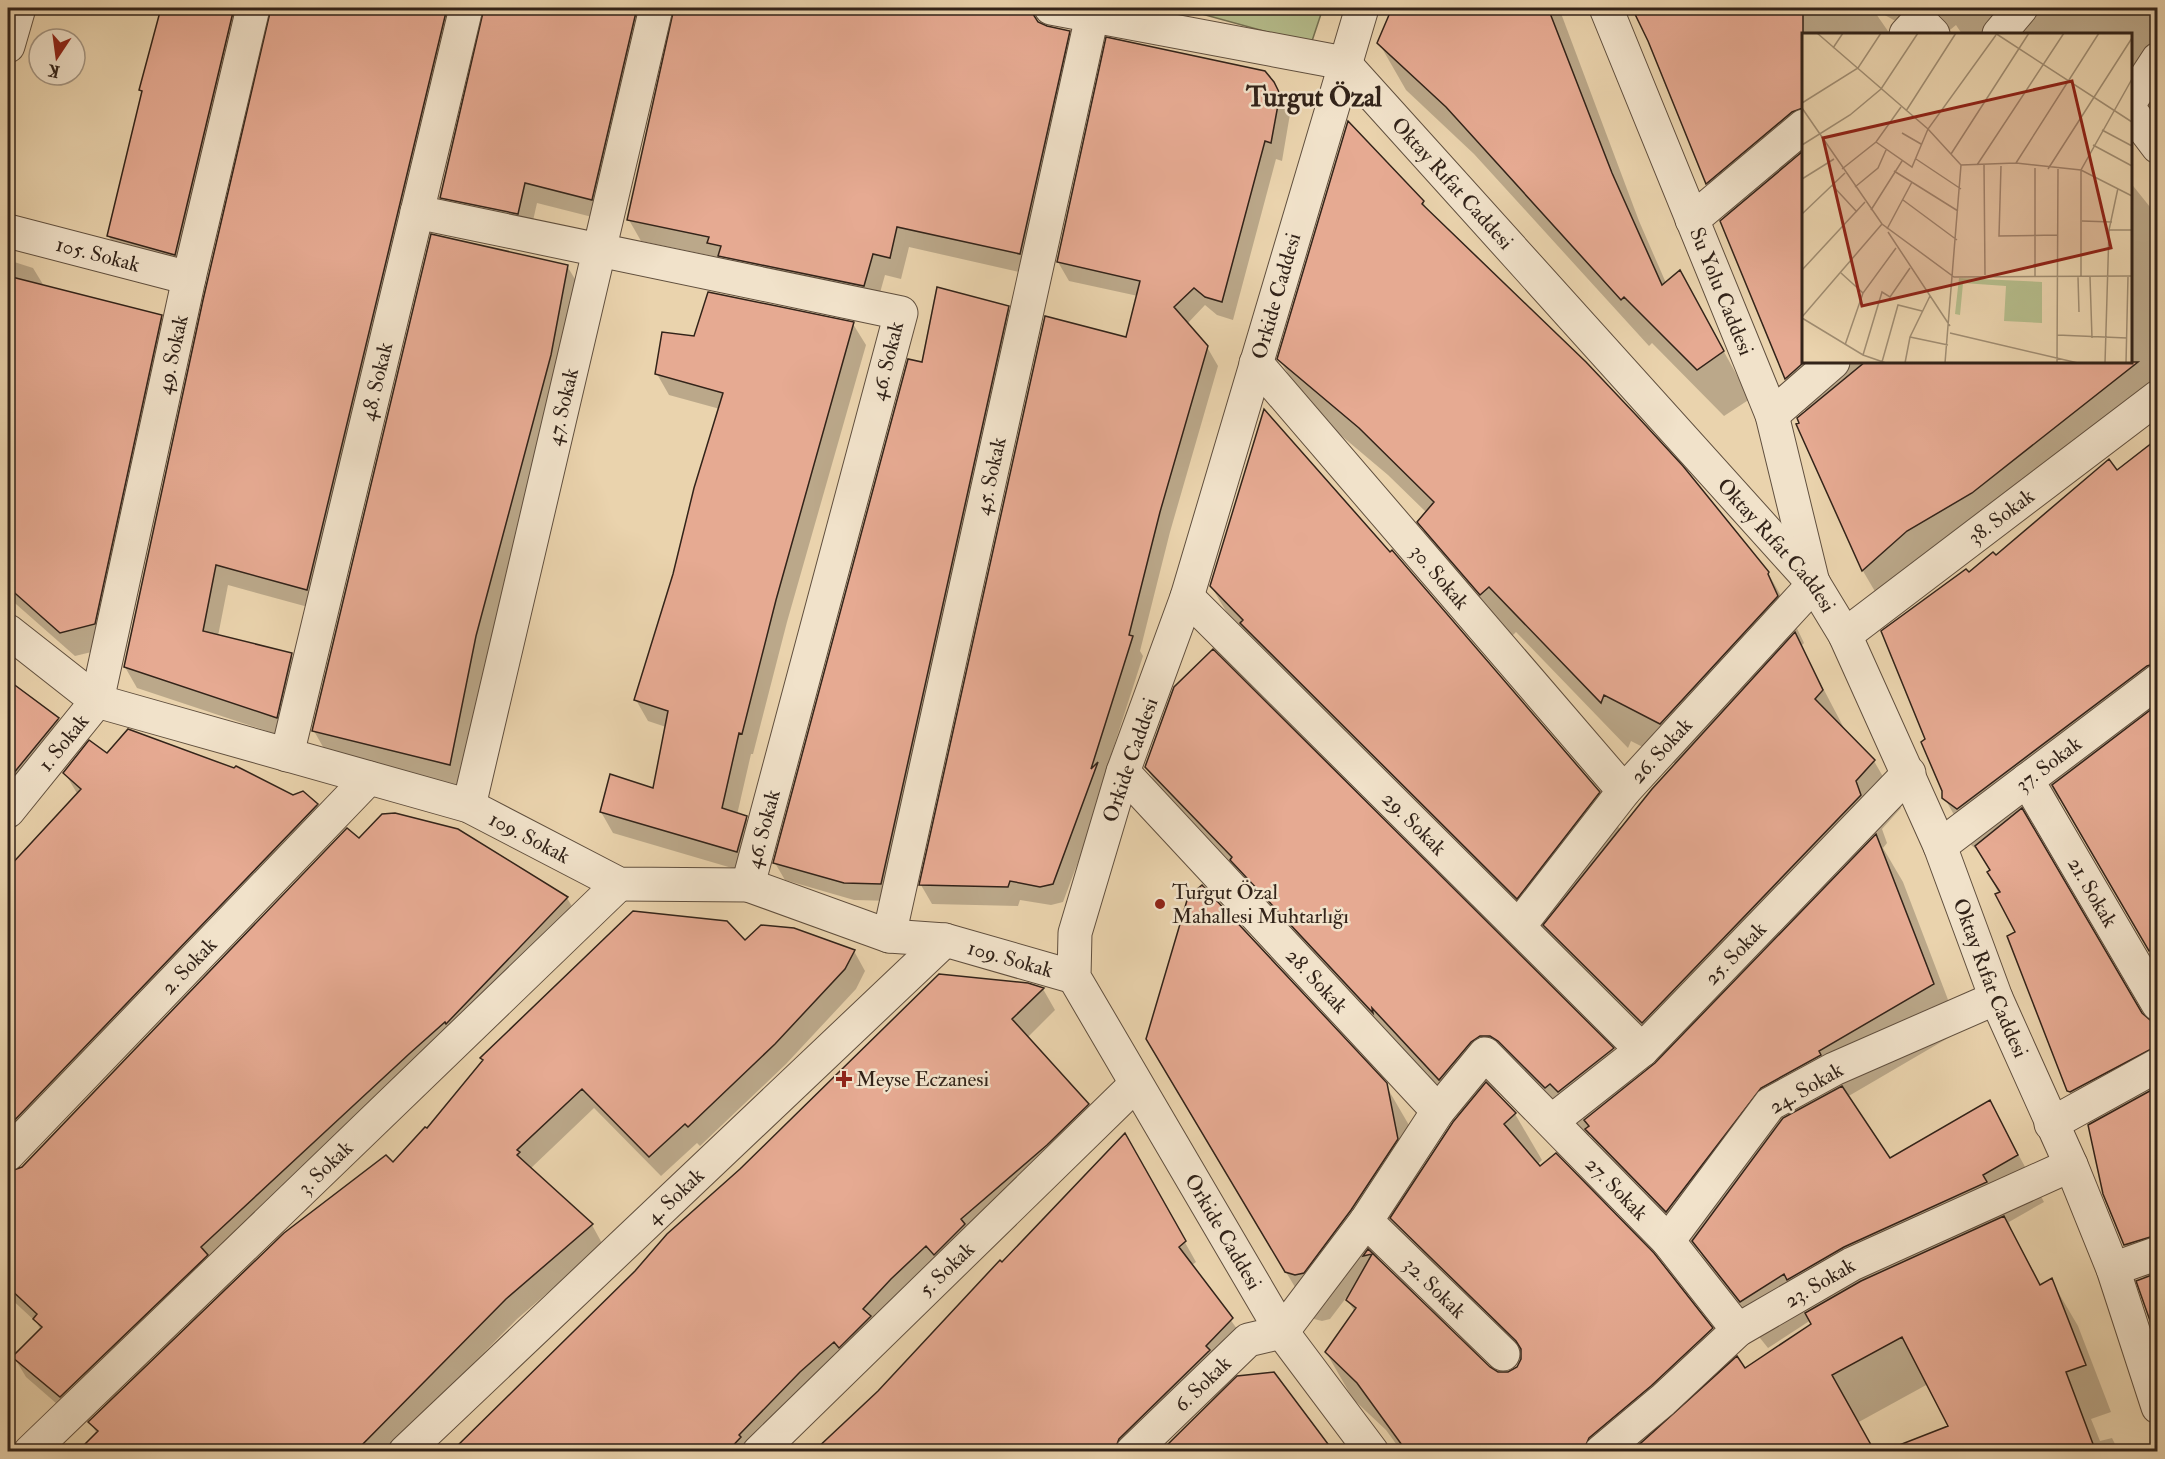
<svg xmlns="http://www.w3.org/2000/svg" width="2165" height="1459" viewBox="0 0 2165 1459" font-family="'IM FELL Double Pica',serif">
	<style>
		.green { fill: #b5bc8b; stroke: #747052; stroke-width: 1.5 }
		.shadow { fill: #0003; fill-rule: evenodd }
		.building { fill: #e6aa92; stroke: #322319; stroke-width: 1.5 }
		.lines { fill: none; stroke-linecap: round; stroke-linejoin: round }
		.minor-casing { stroke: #604f3e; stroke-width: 35 }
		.tertiary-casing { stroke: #604f3e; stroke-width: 35 }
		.minor { stroke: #f1e2ca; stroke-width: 33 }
		.tertiary { stroke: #f1e2ca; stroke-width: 33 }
		.poi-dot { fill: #8f2418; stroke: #f1e2ca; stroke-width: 2 }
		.labels { text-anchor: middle; stroke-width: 5; stroke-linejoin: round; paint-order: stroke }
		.street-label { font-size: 21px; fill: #322319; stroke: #f1e2ca }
		.poi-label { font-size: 21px; fill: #322319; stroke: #f1e2ca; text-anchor: start }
		.district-label { font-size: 27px; font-weight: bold; fill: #322319; stroke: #f1e2ca }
		.inset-road { fill: none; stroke: #a08d72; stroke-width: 1.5 }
		.view { fill: #8f2418; fill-opacity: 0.15; stroke: #8f2418; stroke-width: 3 }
		.inset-edge { fill: none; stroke: #322319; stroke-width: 3 }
	</style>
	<rect width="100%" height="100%" fill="#ead3ad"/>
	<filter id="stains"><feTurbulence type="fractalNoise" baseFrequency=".00333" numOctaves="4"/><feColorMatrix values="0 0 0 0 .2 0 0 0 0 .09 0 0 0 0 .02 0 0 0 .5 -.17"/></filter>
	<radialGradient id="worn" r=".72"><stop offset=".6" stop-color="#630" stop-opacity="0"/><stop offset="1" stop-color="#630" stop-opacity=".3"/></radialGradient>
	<path class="green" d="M1180 8H1323L1311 44Z"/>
	<path class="shadow" d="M162 8H972L1069 32 1081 53 1032 275 909 247 901 279 885 275 876 307 721 264 717 257 641 241 629 220 676 12 673 10 664 11 604 220 537 203 530 234 454 218 441 197 484 11H474L319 610 228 585 218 636 291 654 303 675 288 738 137 688 125 667 271 11H259L187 275 120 256 108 235 143 94 140 90Z
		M1394 8H1559L1639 221 1666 283 1680 272 1750 399 1724 416 1652 343 1649 346 1474 154 1406 90 1379 43Z
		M1633 8H2158V96L2130 137V34H1962L1956 25 1945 34H1919L1872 8 1890 34H1804V158L1755 204 1757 206 1804 163V362H2130V182L2158 217V417L1999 539 1934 578 1890 617 1863 571 1798 425 1806 412 1787 378 1727 233 1734 227 1706 179 1650 40Z
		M1273 82 1290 114 1282 161 1276 159 1233 320 1217 315 1205 305 1187 324 1207 347 1218 366 1170 532 1140 651 1143 656 1104 777 1108 782 1063 902 1051 905 1020 900 1018 906 932 904 921 885 1127 339 1138 296 1069 281 1058 262Z
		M1423 202 1430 214 1768 573 1795 620 1794 622 1804 643 1801 646 1846 732 1874 761 1901 808 1882 829 1887 843 1883 848 1903 882 1960 1031 1847 1097 1889 1160 1990 1102 2044 1202 2009 1222 2011 1230 2041 1285 2051 1280 2078 1326 2111 1412 2091 1419 2100 1441 2112 1438 2119 1452H1877L1888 1446 1890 1450 1950 1427 1928 1384 1857 1423 1874 1452H1402L1386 1430 1353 1399 1326 1352 1355 1312 1346 1298 1330 1319 1322 1321 1314 1319 1175 1086 1385 1084 1413 1132 1421 1174 1459 1117 1174 814 1146 767 1213 651 1613 1049 1632 1083 1660 1060 1572 972 1551 935 1544 944 1239 633 1211 586 1599 792 1620 830 1676 764 1631 741 1628 748 1516 632 1508 640 1446 569 1419 522 1427 513 1388 475 1306 406 1279 358ZM1497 1089 1586 1138 1590 1135 1614 1176 1694 1258 1699 1250 1720 1288 1768 1348 1811 1320 1813 1325 1745 1370 1731 1364 1711 1329 1537 1165 1542 1160 1515 1114 1494 1092ZM1397 1227 1419 1265 1520 1364 1518 1368 1508 1374 1497 1373 1489 1369 1376 1259Z
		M8 260 33 268 44 286 161 316 175 340 108 648 75 656 8 597Z
		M567 266 581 289 462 787 327 754 314 731Z
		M1008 308 1018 325 891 901 854 900 785 880 775 863 923 364Z
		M853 324 866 345 787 622 753 754H751L737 815 746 817 758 838 749 873 613 833 601 812 654 790 666 727 648 721 636 700 675 575 720 409 669 395 657 374 695 338Z
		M2158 441V964L2061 798 2028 823 2141 1014 2147 1021 2158 1024V1335L2138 1281 2145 1279 2125 1245 2091 1128 2069 1091 2017 932 1989 873 1991 871 1980 852 1971 845 1944 797 1927 740 1968 574 2117 472Z
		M8 681 58 719 70 740 8 814Z
		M107 755 293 797 317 805 329 825 8 1160V869L78 795 65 773Z
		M395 814 458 831 567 898 579 918 72 1417 26 1377 14 1357 41 1330 36 1322 8 1296V1174L22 1168 360 840Z
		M745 942 854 951 865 971 856 989 786 1064 700 1146 697 1143 661 1176 594 1108 530 1169 592 1225 603 1245 517 1319 386 1452H79L97 1434 90 1422 393 1164 427 1131Z
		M1028 985 1043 989 1055 1010 1027 1038 1088 1105 1100 1126 755 1452H452Z
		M1125 1136 1196 1262 1192 1265 1244 1339 1137 1452H815L879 1392Z"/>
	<path class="building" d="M161 8H234L175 255 107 236 142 91 139 90Z
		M271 8H447L307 590 216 565 203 631 292 653 277 718 124 667 203 300Z
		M484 8H637L592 200 525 183 518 214 440 198Z
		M674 8H1006L1033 14 1038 22 1047 26 1070 31 1020 254 897 227 890 258 873 254 864 286 718 256 721 246 707 243 709 237 627 220Z
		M1392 8H1548L1612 173 1662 285 1680 270 1724 351 1697 370 1624 297 1621 300 1446 107 1377 43Z
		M1632 8H1803V108L1792 112 1706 184 1648 41Z
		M1106 37 1265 71 1274 82 1280 94 1271 143 1265 141 1222 302 1205 297 1194 288 1174 307 1208 346 1160 512 1129 635 1133 636 1091 769 1098 762 1053 884 1040 887 1010 881 1008 887 919 885 1045 316 1126 337 1140 281 1057 262Z
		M1348 121 1424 201 1422 204 1586 362 1636 415 1683 466 1769 572 1768 574 1778 596 1660 724 1604 695 1601 703 1489 587 1480 595 1417 522 1434 502 1359 428 1277 359Z
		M1803 151V363L1785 379 1720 221Z
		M431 234 568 265 551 355 476 636 450 765 312 731Z
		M8 276 162 315 95 624 60 633 8 587Z
		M937 287 1009 306 881 884 844 883 773 863 908 359 922 362Z
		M708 292 854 322 776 600 742 734 739 733 722 808 747 816 737 852 600 812 610 774 653 788 668 711 634 700 673 574 694 488 723 393 655 374 662 332 694 336Z
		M1865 362H2138L1972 493 1907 531 1862 571 1796 424 1799 423 1797 418Z
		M1264 409 1390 552 1392 550 1600 792 1517 899 1240 623 1243 620 1210 586Z
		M2157 439V663L2147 666 1957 809 1942 798V791L1921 742 1925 739 1881 631 1966 569 1969 572 1993 552 1996 555 2109 459 2117 470Z
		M1795 632 1823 690 1815 699 1875 760 1856 781 1861 795 1642 1023 1543 925 1652 789Z
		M1213 649 1614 1048 1558 1092 1550 1084 1545 1088 1498 1041 1490 1036H1480L1471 1042 1439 1080 1372 1008 1373 1013 1230 860 1232 857 1145 767 1174 687Z
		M8 680 59 718 8 780Z
		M2157 705V945L2149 951 2052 785Z
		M128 729 234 768 236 766 293 795 303 791 318 804 8 1127V868L81 789 63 773 89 740 107 753Z
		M2022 808 2142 1013 2157 1026V1046L2070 1092 2067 1091 2007 936 2015 932 1995 894 2000 892 1987 872 1990 870 1975 846Z
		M395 813 458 829 568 897 446 1024 445 1022 409 1054 201 1247 208 1255 60 1397 12 1357 42 1327 33 1319 37 1314 8 1287V1172L22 1167 347 828 359 838 382 814Z
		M1876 834 1934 984 1819 1051 1821 1055 1761 1088 1666 1212 1585 1129 1589 1126 1584 1120 1655 1063Z
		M1202 885 1387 1083 1398 1139 1351 1210 1304 1273 1295 1275 1285 1272 1146 1039 1188 897Z
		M633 911 727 921 745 940 761 925 794 928 855 950 845 969 775 1044 688 1127 685 1124 649 1157 582 1089 517 1150 520 1152 517 1155 593 1224 506 1299 355 1452H77L98 1431 88 1422 284 1233 386 1155 393 1162 425 1127 427 1128 483 1060 480 1058Z
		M939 974 1028 983 1044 988 1012 1019 1089 1104 1047 1145 961 1219 965 1224 934 1255 926 1246 891 1279 863 1309 871 1316 839 1348 834 1342 800 1372 739 1435 741 1437 727 1452H451L635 1271 667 1234 740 1169Z
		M1486 1082 1516 1113 1504 1124 1540 1166 1556 1153 1654 1253 1713 1328 1651 1386 1589 1438 1583 1452H1407L1357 1383 1325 1352 1356 1308 1346 1300 1372 1254 1363 1256 1368 1249 1490 1367 1498 1372H1508L1517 1367 1521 1359V1349L1516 1341 1390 1218 1453 1122Z
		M1842 1086 1890 1158 1990 1100 2018 1155 1983 1175 1987 1182 1844 1247 1787 1280 1784 1274 1740 1302 1692 1241 1783 1118Z
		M2157 1087V1235L2124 1245 2103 1194 2088 1125Z
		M1125 1133 1186 1241 1179 1247 1233 1318 1206 1346 1210 1350 1119 1439 1114 1452H813L878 1391 1000 1260 1002 1262Z
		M2004 1216 2040 1285 2052 1278 2086 1365 2066 1372 2096 1452H1889V1449L1948 1426 1902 1337 1832 1375 1875 1452H1631L1737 1356 1745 1368 1811 1324 1805 1313 1861 1281Z
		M2157 1273V1332H2154L2136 1281Z
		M1274 1372 1334 1452H1160L1237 1376Z"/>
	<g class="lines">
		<g class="minor-casing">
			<g id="minor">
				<path id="s1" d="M1606 8 1772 415 1812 579"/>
				<path d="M1906 34 1919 20 1933 34"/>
				<path d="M1999 34 2021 8"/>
				<path d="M8 46 19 8"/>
				<path id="s2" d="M1344 63 1814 584 1845 635 1940 846 1996 998 2071 1165 2113 1269 2158 1407"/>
				<path d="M2130 102 2158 59"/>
				<path d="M2130 110 2158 147"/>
				<path d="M417 212 901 313 748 885"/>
				<path d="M1692 220 1804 126"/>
				<path id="s3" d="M8 231 189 278"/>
				<path id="s4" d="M1256 363 1624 791"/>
				<path d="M1772 415 1833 362"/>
				<path id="s5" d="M1187 597 1642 1050"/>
				<path id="s6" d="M8 631 97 701 469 806 619 884 748 885 889 936 945 940 1074 977"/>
				<path id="s7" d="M1845 635 2158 397"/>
				<path id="s8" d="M287 755 466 8"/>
				<path id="s9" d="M1123 772 1438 1111"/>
				<path id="s10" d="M2027 780 2158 1004"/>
				<path id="s11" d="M469 806 656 8"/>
				<path id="s12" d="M8 811 97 701 189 278 253 8"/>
				<path id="s13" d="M1940 846 2158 681"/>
				<path id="s14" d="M1519 926 1624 791 1814 584"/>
				<path id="s15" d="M889 936 1092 16"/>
				<path id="s16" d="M1552 1121 1642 1050 1909 773"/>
				<path d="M2051 1124 2158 1065"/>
				<path id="s17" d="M8 1154 369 778"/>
				<path id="s18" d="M1366 1221 1503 1354"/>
				<path d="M1668 1241 1770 1104 1834 1069 1996 998"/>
				<path d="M2113 1269 2158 1253"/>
				<path id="s19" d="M30 1452 619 884"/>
				<path id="s20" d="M405 1452 945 940"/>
				<path id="s21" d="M759 1452 1135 1085"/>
				<path id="s22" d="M1132 1452 1248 1340 1282 1332 1366 1221 1438 1111 1485 1054 1668 1241 1738 1330"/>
				<path id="s23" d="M1601 1452 1663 1400 1738 1330 1852 1264 2071 1165"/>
			</g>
		</g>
		<g class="tertiary-casing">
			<g id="tertiary">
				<path d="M1051 8 1344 63"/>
				<path id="s24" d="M1362 8 1187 597 1123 772 1075 933 1074 977 1282 1332 1372 1452"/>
			</g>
		</g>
		<use href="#minor" class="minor"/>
		<use href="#tertiary" class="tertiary"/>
	</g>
	<g class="poi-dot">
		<circle cx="1160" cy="904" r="6"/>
		<path d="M841 1070h6v6h6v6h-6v6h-6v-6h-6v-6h6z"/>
	</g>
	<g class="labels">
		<g class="street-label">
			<text dy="7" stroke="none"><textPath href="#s2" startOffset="162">Oktay Rıfat Caddesi</textPath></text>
			<text dy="7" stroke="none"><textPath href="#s3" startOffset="93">105. Sokak</textPath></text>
			<text dy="7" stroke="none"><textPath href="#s1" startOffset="306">Su Yolu Caddesi</textPath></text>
			<text transform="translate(1276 296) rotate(-74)" y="7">Orkide Caddesi</text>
			<text dy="7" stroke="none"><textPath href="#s12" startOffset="496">49. Sokak</textPath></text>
			<text transform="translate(887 361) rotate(-76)" y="7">46. Sokak</text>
			<text dy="7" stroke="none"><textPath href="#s8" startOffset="384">48. Sokak</textPath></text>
			<text dy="7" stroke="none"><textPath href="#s11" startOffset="410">47. Sokak</textPath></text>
			<text dy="7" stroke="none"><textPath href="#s15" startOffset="471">45. Sokak</textPath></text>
			<text dy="7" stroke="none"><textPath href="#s7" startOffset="196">38. Sokak</textPath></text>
			<text dy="7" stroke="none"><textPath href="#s2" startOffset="648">Oktay Rıfat Caddesi</textPath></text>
			<text dy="7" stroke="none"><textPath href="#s4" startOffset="282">30. Sokak</textPath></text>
			<text dy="7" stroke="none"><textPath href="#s12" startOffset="88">1. Sokak</textPath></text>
			<text dy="7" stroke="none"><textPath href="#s14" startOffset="226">26. Sokak</textPath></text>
			<text transform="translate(1130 760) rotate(-71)" y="7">Orkide Caddesi</text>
			<text dy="7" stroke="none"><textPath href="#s13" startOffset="136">37. Sokak</textPath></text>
			<text dy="7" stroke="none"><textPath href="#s5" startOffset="321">29. Sokak</textPath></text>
			<text transform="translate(763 829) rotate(-75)" y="7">46. Sokak</text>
			<text dy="7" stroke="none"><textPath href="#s6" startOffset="568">109. Sokak</textPath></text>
			<text dy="7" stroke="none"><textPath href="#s10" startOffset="130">21. Sokak</textPath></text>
			<text dy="7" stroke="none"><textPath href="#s16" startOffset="249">25. Sokak</textPath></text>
			<text dy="7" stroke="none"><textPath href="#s6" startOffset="1072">109. Sokak</textPath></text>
			<text dy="7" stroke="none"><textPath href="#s17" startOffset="261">2. Sokak</textPath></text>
			<text dy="7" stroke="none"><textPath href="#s2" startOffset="1134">Oktay Rıfat Caddesi</textPath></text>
			<text dy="7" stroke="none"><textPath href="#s9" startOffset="285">28. Sokak</textPath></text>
			<text transform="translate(1806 1088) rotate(-30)" y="7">24. Sokak</text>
			<text dy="7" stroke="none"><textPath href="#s19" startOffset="410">3. Sokak</textPath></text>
			<text dy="7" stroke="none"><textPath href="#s22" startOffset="729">27. Sokak</textPath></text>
			<text dy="7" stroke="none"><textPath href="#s20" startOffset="372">4. Sokak</textPath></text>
			<text dy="7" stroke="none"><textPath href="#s24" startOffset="1308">Orkide Caddesi</textPath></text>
			<text dy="7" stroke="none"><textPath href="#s21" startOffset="262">5. Sokak</textPath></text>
			<text dy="7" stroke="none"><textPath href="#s23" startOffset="278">23. Sokak</textPath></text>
			<text dy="7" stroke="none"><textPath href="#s18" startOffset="96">32. Sokak</textPath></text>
			<text dy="7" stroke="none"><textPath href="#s22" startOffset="98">6. Sokak</textPath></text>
		</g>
		<g class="poi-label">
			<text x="1172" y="899">Turgut Özal<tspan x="1172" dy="24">Mahallesi Muhtarlığı</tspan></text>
			<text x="856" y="1086">Meyse Eczanesi</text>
		</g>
		<g class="district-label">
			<text x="1314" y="106">Turgut Özal</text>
		</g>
	</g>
	<g transform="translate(1802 33)">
		<rect width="330" height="330" fill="#ead3ad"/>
		<path d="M157 245 240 249V290L202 288 204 253 161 250 158 282 153 281Z" fill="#b5bc8b"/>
		<path class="inset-road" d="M15 0 126 96 159 132 143 330M193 0 330 89M31 15 41 0M0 70 56 35 79 0M0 75 80 191 152 244 330 243M104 78 154 0M300 97 330 113M100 100 119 111M74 109 110 134 126 96 194 2M0 112 48 82 79 56 116 0M291 112 330 133M149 121 227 0M114 126 159 156M214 130 297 0M182 131 183 242M159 132 214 130 279 137 330 163M175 132 262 0M199 133 197 203 255 202M40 136 74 109 99 74M246 136 330 5M92 138 156 178M0 146 32 126M30 152 55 179M53 154 76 135 84 117M101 167 155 207M69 177 100 128M0 181 43 140M280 188 310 189M85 196 110 149M307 197H330M86 199 148 293M0 237 63 169M39 240 61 260M233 244V135M276 244 277 279M279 244V137L330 46M288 244 290 305M0 284 80 191M0 285 61 322 84 330M148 300 276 330M255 302 325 305M108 304 146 312M43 312 61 260 94 215M61 322 80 259 88 264 108 235M80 329 96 272 120 278M103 330 108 304 128 263M255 330 256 136M303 330 307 197 316 155M324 330 326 243"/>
		<path class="view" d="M270 48 309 215 60 273 21 105Z"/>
		<rect width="330" height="330" class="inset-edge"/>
	</g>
	<rect width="2165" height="1459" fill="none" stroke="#ead3ad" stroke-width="30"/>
	<rect x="9" y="9" width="2147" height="1441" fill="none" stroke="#322319" stroke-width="3"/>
	<rect x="15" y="15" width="2135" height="1429" fill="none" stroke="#322319" stroke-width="1.5"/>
	<g transform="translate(57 57) rotate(193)"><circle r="28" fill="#f1e2ca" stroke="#a59683" stroke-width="1.5"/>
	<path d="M0-4.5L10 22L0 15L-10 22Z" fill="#8f2418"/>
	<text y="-9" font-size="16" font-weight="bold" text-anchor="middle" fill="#322319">K</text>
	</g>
	<rect width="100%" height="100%" filter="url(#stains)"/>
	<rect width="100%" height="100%" fill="url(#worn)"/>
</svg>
